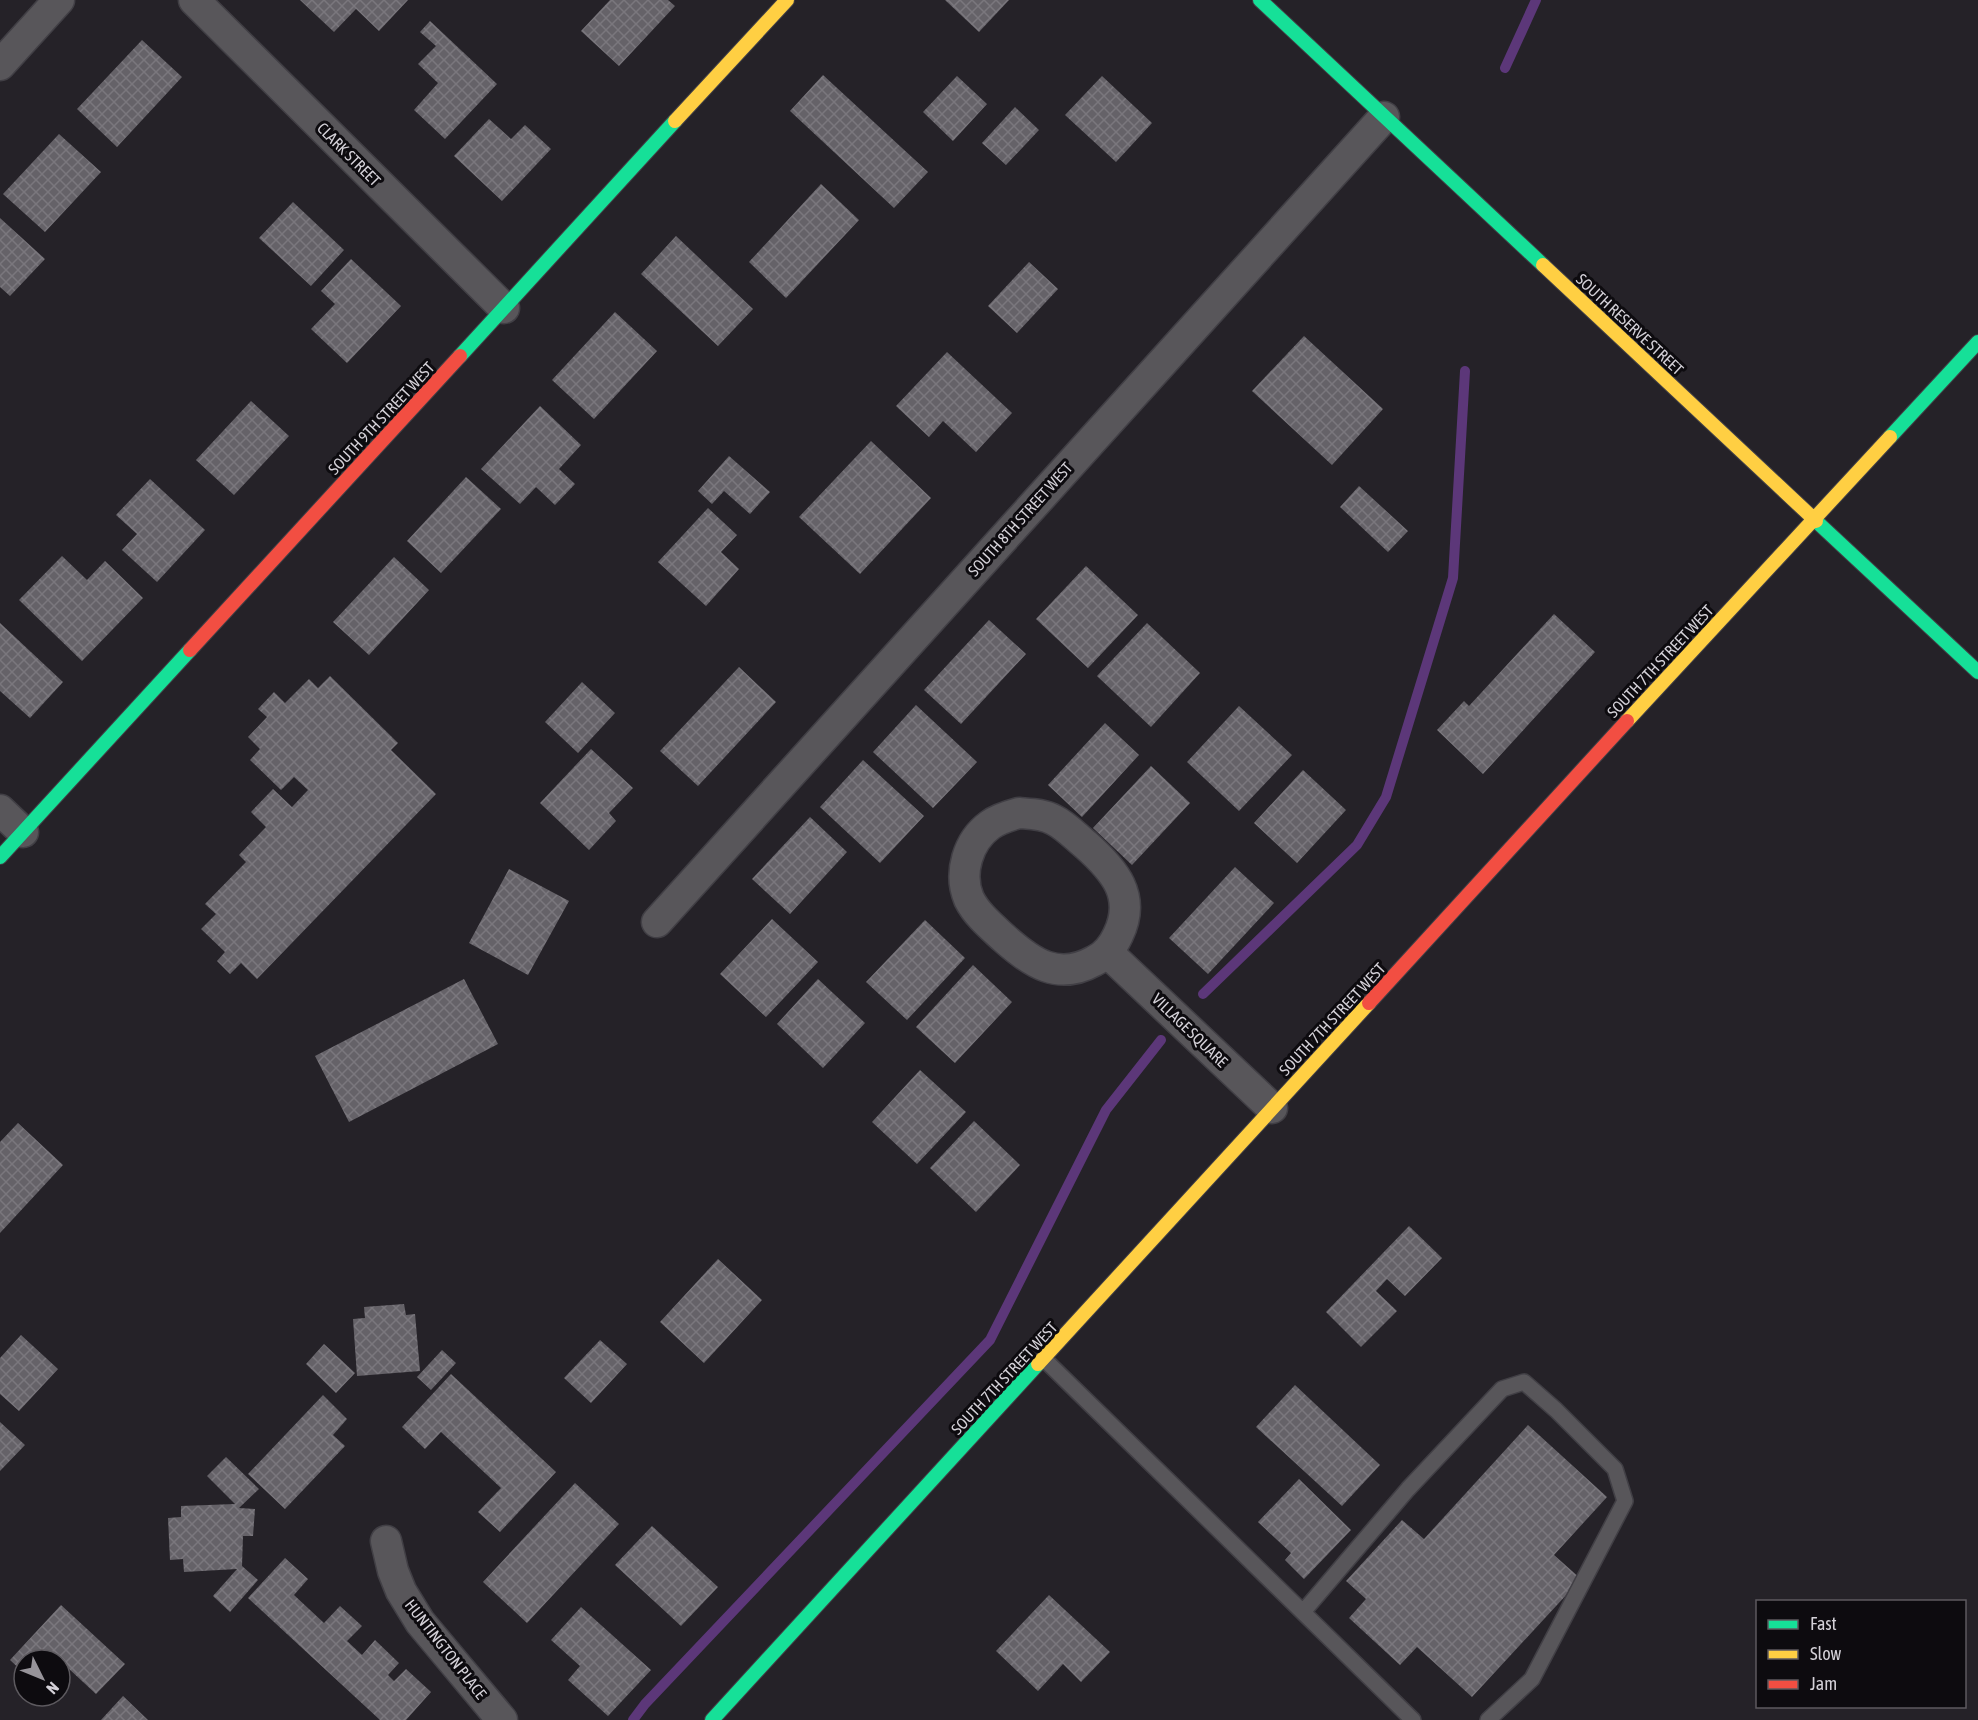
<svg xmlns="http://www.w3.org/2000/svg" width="1978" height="1720" viewBox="0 0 1978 1720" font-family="'Asap Condensed',sans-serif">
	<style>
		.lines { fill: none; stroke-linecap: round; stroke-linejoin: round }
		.stream { stroke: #5c3779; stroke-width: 10 }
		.building { fill: url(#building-cross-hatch) }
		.lane-casing { stroke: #413f45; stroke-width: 18 }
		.street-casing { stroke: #413f45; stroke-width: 33 }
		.fast-casing { stroke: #413f45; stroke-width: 16 }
		.slow-casing { stroke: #413f45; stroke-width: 16 }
		.jam-casing { stroke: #413f45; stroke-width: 16 }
		.lane { stroke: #58565a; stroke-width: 15 }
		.street { stroke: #58565a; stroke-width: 30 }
		.fast { stroke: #16e098; stroke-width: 14 }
		.slow { stroke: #ffcf43; stroke-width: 14 }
		.jam { stroke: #f24e42; stroke-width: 14 }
		.labels { text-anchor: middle; stroke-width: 6; stroke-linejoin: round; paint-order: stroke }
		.street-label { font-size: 16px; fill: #d4d1d8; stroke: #0d0b0f }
	</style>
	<defs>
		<pattern id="building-cross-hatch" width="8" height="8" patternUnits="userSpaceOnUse" patternTransform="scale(1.5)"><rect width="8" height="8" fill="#656268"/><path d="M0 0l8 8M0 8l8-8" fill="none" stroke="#7a777d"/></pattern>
	</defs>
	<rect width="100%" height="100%" fill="#252228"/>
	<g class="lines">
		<path class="stream" d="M1505 68 1536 0
			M1203 994 1357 845 1386 797 1453 578 1465 371
			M633 1720 645 1704 990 1340 1106 1110 1161 1040"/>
	</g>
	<path class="building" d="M300 0H408L379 31 356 9 334 32Z
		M610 0H668L675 6 619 66 581 31Z
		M945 0H1009L979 32Z
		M430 21 497 84 445 139 414 110 438 83 418 64 436 46 420 32Z
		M142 40 182 77 117 147 77 109Z
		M823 75 928 172 894 208 790 111Z
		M957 76 987 104 953 141 923 112Z
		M1102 76 1152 123 1116 162 1065 115Z
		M1015 107 1039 130 1006 165 982 143Z
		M489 119 511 139 525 125 551 149 502 201 454 156Z
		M59 134 101 172 45 232 3 194Z
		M821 184 859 220 786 298 749 262Z
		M293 202 344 250 311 286 259 238Z
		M0 218 45 259 10 296 0 287Z
		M676 236 753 309 718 346 641 274Z
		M351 259 401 306 347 363 311 329 335 304 321 291Z
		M1029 262 1058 289 1017 333 988 306Z
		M615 312 657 351 594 419 552 380Z
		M1304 336 1383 409 1332 465 1252 391Z
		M947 352 1012 413 976 452 943 421 929 437 896 406Z
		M251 401 289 436 234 495 196 460Z
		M540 406 581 445 559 469 575 484 555 505 536 487 520 504 481 469Z
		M871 441 931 498 860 574 799 517Z
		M729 456 770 492 750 514 724 491 712 504 698 491Z
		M466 477 501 509 441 573 407 541Z
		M150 479 205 530 157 582 122 550 137 534 116 515Z
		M1359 486 1408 531 1388 552 1340 507Z
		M708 508 737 535 721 552 739 569 706 606 658 562Z
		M62 556 87 580 105 561 143 598 82 661 19 600Z
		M394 557 429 590 369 655 333 622Z
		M1086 566 1138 615 1088 668 1036 619Z
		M1554 614 1595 652 1483 774 1437 730 1464 701 1469 706Z
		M989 620 1026 654 961 724 924 690Z
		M0 623 63 682 30 718 0 691Z
		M1147 623 1200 673 1151 727 1097 676Z
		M739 667 776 702 698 786 660 751Z
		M330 676 398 743 391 750 436 794 257 979 241 963 230 974 217 961 225 952 201 929 216 914 205 904 246 862 239 855 266 827 251 812 273 789 292 807 308 790 294 777 281 790 250 760 260 749 248 737 267 717 258 709 274 692 285 703 309 679 318 688Z
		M582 682 615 713 578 753 545 722Z
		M916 705 977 762 933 808 873 752Z
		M1239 706 1292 755 1239 811 1187 762Z
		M1105 723 1139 755 1082 817 1048 785Z
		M591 749 633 788 609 813 616 821 589 850 540 803Z
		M863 760 924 816 880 863 820 807Z
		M1151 766 1190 803 1132 865 1093 828Z
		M1303 770 1346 810 1297 863 1254 823Z
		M810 817 847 852 790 914 752 879Z
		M1235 867 1274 903 1208 974 1169 938Z
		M509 869 569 901 528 975 469 943Z
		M772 919 818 962 766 1017 720 974Z
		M925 920 965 958 907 1020 866 982Z
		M973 965 1012 1002 955 1063 916 1027Z
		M464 979 498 1044 349 1122 315 1056Z
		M818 979 865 1023 823 1068 777 1024Z
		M920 1070 966 1112 917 1164 872 1122Z
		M974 1121 1020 1165 976 1212 930 1168Z
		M18 1123 63 1165 0 1233V1142Z
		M1409 1226 1442 1258 1405 1296 1387 1279 1376 1291 1397 1311 1361 1347 1326 1312Z
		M718 1259 762 1300 704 1363 660 1322Z
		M404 1304 406 1315 415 1314 420 1371 357 1376 353 1319 365 1318 364 1307Z
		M21 1335 58 1369 19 1411 0 1394V1358Z
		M600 1340 627 1364 591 1403 564 1378Z
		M324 1344 355 1373 336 1393 306 1364Z
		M442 1350 456 1363 431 1390 417 1377Z
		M451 1374 556 1472 500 1532 478 1512 501 1488 441 1432 425 1449 402 1427Z
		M1295 1385 1380 1465 1342 1506 1256 1427Z
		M323 1395 347 1419 333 1435 345 1446 285 1509 248 1474Z
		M0 1422 25 1445 0 1471Z
		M1528 1425 1607 1497 1554 1555 1581 1579 1472 1697 1417 1647 1400 1665 1349 1618 1366 1599 1346 1581 1402 1520 1424 1539Z
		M226 1457 259 1489 239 1508 255 1509 253 1536H243L242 1566 258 1580 230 1612 213 1596 237 1569 184 1572 183 1559 170 1560 168 1518 181 1517V1506L235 1504 207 1476Z
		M1299 1479 1351 1530 1304 1579 1285 1560 1291 1553 1258 1522Z
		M575 1483 619 1524 527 1623 483 1582Z
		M652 1526 718 1587 681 1626 615 1565Z
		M285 1558 308 1579 294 1595 324 1623 340 1606 362 1626 347 1641 362 1655 375 1640 399 1663 388 1675 394 1681 406 1669 431 1692 406 1720H380L248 1598Z
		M1049 1595 1110 1652 1081 1682 1063 1664 1038 1691 996 1651Z
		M61 1605 125 1664 96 1694 68 1668 60 1677V1660H24V1673L10 1660Z
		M581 1607 651 1670 608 1716 568 1680 580 1666 551 1640Z
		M123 1696 148 1720H101Z"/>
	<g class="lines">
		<g class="lane-casing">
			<path id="lane" d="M1044 1359 1413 1720
				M1303 1612 1408 1489 1502 1389 1524 1382 1556 1410 1615 1469 1625 1501 1532 1679 1488 1720"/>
		</g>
		<g class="street-casing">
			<path id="street" d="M194 0 504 308
				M0 65 59 0
				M0 810 23 832
				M1019 813C1031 814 1043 814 1054 820 1066 826 1076 837 1086 845 1114 870 1137 896 1118 935 1113 946 1105 956 1094 961 1058 981 1032 963 1005 939 992 927 977 915 969 899 958 873 968 841 990 825 998 819 1008 816 1019 813Z
				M657 922 1384 117
				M1107 952 1272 1108
				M386 1541 393 1571 401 1591 420 1622 502 1720"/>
		</g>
		<g class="fast-casing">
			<path id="fast" d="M1260 0 1543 265
				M460 356 675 121
				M1890 437 1978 342
				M1816 521 1978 672
				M0 857 190 650
				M712 1720 1038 1364"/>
		</g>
		<g class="slow-casing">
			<path id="slow" d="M675 121 787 0
				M1543 265 1816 521
				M1627 721 1890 437
				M1038 1364 1369 1003"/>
		</g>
		<g class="jam-casing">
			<path id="jam" d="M190 650 460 356
				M1369 1003 1627 721"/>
		</g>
		<use href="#lane" class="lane"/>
		<use href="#street" class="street"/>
		<use href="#fast" class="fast"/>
		<use href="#slow" class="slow"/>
		<use href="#jam" class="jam"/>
	</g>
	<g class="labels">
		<g class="street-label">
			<text transform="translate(349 154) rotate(45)" y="6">CLARK STREET</text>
			<text transform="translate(1630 324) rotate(43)" y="6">SOUTH RESERVE STREET</text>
			<text transform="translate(381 418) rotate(-47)" y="6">SOUTH 9TH STREET WEST</text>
			<text transform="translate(1020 519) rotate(-48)" y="6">SOUTH 8TH STREET WEST</text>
			<text transform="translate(1660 661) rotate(-47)" y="6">SOUTH 7TH STREET WEST</text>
			<text transform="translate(1332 1019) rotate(-47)" y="6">SOUTH 7TH STREET WEST</text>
			<text transform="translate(1190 1030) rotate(44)" y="6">VILLAGE SQUARE</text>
			<text transform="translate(1004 1378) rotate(-47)" y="6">SOUTH 7TH STREET WEST</text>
			<text transform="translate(446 1649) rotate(52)" y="6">HUNTINGTON PLACE</text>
		</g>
	</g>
	<rect x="1756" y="1600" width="210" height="108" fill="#0d0b0f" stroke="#5d5a5f" stroke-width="1.5"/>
	<rect x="1768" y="1620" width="30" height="9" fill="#16e098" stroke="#5d5a5f" stroke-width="1.5"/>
	<text x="1810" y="1630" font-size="18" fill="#d4d1d8">Fast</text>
	<rect x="1768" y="1650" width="30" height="9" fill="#ffcf43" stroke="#5d5a5f" stroke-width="1.5"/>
	<text x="1810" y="1660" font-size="18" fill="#d4d1d8">Slow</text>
	<rect x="1768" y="1680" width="30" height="9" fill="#f24e42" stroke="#5d5a5f" stroke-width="1.5"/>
	<text x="1810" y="1690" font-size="18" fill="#d4d1d8">Jam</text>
	<g transform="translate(42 1678) rotate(133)"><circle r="28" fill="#0d0b0f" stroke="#5d5a5f" stroke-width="1.5"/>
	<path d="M0-4.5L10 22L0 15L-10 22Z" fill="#97949a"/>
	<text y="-9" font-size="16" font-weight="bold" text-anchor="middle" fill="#d4d1d8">N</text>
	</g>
</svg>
